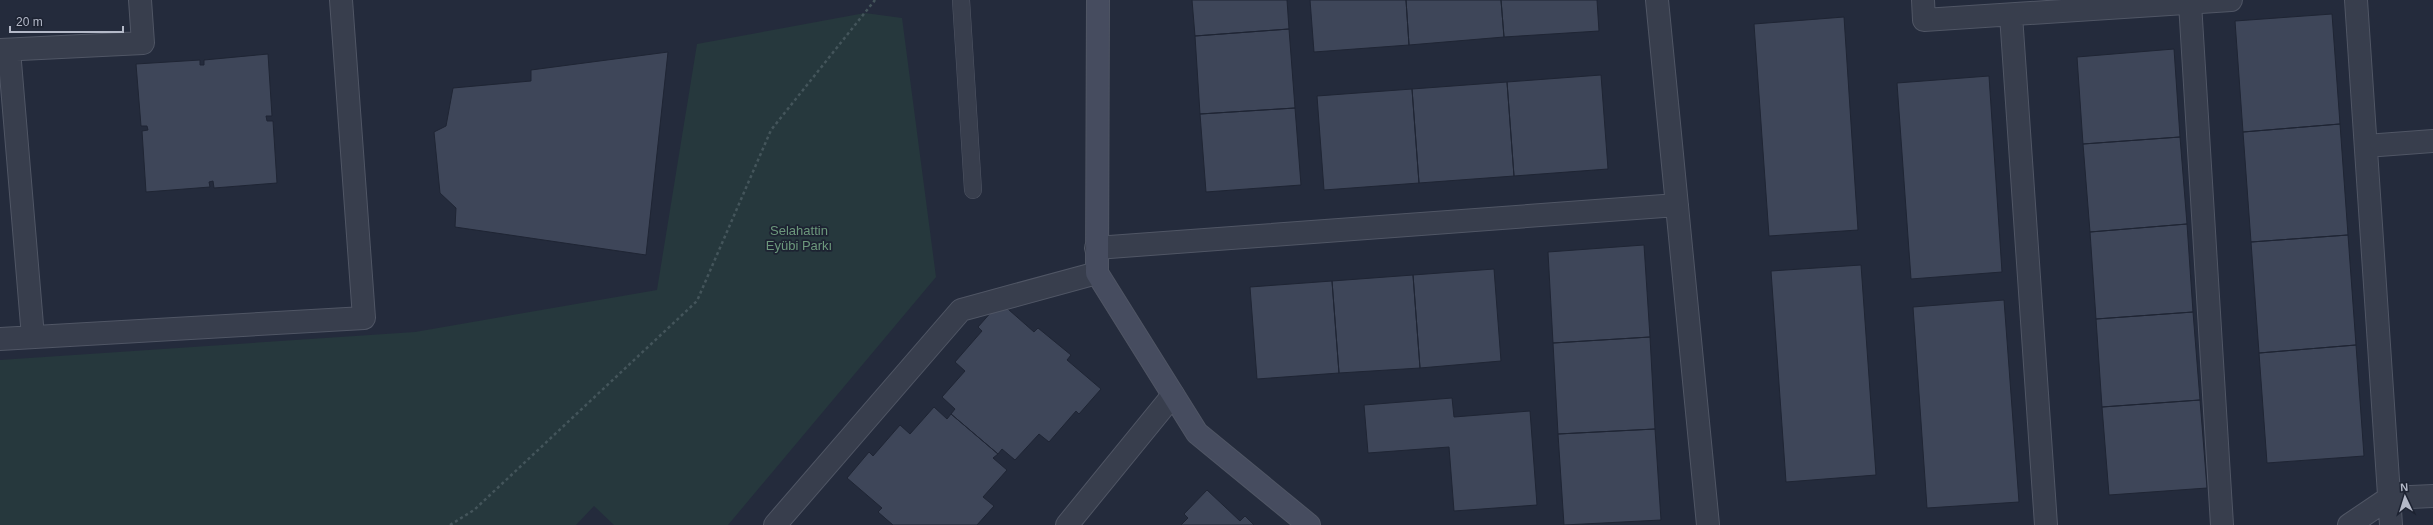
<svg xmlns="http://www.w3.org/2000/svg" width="2433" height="525" viewBox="0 0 2433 525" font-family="Helvetica,sans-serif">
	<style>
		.green { fill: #26383d }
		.building { fill: #3e4659; stroke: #1f2534 }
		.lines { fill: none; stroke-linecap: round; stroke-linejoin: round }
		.lane-casing { stroke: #505665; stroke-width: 18 }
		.street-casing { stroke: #505665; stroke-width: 24 }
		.secondary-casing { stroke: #505665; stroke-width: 24 }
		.path { stroke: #44555b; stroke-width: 2.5; stroke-dasharray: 3 3; stroke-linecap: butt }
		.lane { stroke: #383e4d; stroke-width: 17 }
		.street { stroke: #383e4d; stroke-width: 22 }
		.secondary { stroke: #464c5f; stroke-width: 22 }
		.labels { text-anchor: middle; stroke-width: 3.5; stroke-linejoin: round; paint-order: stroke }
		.park-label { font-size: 13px; fill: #6c987c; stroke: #1d2332 }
	</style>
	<rect width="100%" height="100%" fill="#242b3c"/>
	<path class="green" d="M865 13 902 18 936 277 728 525H614L594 506 576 525H0V360L415 332 657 290 697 44Z"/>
	<path class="building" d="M1192 0H1287L1289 29 1195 36Z
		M1310 0H1406L1409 45 1314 52Z
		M1406 0H1501L1504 37 1409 45Z
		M1501 0H1597L1599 31 1504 37Z
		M2332 14 2340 124 2243 132 2235 21Z
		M1844 17 1858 230 1769 236 1754 24Z
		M1289 29 1295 108 1200 114 1195 36Z
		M2174 49 2180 137 2083 144 2077 57Z
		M668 52 646 255 455 227 456 208 440 193 434 132 446 126 453 88 531 81V70Z
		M268 54 272 116H266L267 121H273L277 183 214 188 213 181 209 182 210 187 146 192 142 131 148 130 147 126H141L136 64 200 60V65H204V60Z
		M1601 75 1608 169 1514 176 1507 82Z
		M1989 76 2002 272 1911 279 1897 83Z
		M1507 82 1514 176 1419 183 1412 89Z
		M1412 89 1419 183 1324 190 1317 96Z
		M1295 108 1301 185 1206 192 1200 114Z
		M2340 124 2348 235 2251 242 2243 132Z
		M2180 137 2187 224 2090 232 2083 144Z
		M2187 224 2193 312 2096 319 2090 232Z
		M2348 235 2356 345 2259 353 2251 242Z
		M1644 245 1650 337 1553 343 1548 252Z
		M1861 265 1876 475 1786 482 1771 271Z
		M1494 269 1501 361 1420 368 1413 275Z
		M1413 275 1420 368 1339 373 1332 281Z
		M1332 281 1339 373 1257 379 1250 287Z
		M2004 300 2019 502 1927 508 1913 307Z
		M1000 302 1034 332 1038 328 1071 355 1067 360 1101 389 1079 414 1076 411 1049 442 1039 434 1015 460 1002 449 998 454 951 414 955 409 942 397 965 371 955 362 982 331 978 327Z
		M2193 312 2200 400 2102 407 2096 319Z
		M1650 337 1655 429 1558 434 1553 343Z
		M2356 345 2364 456 2267 463 2259 353Z
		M1452 398 1454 417 1530 411 1537 505 1454 511 1449 447 1368 453 1364 405Z
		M2200 400 2207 488 2109 495 2102 407Z
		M934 407 947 419 951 414 998 454 993 458 1007 470 983 497 994 506 977 525H893L878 512 882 508 847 478 869 452 873 456 900 425 910 434Z
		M1655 429 1661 520 1564 525 1558 434Z
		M1207 490 1240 521 1245 516 1254 525H1181L1188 518 1184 514Z"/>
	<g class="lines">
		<g class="lane-casing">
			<path id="lane" d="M961 0 973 190"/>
		</g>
		<g class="street-casing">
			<path id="street" d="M1657 0 1708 525
				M1923 0 1924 20 2231 0
				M2356 0 2391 525
				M2190 3 2222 525
				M2011 15 2046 525
				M0 50 143 43 140 0
				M9 50 33 337
				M2366 146 2433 141
				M1096 248 1677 205
				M0 339 364 318 341 0
				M775 525 961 310 1097 273
				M1067 525 1173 395
				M2349 525 2389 498 2433 496"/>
		</g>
		<g class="secondary-casing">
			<path id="secondary" d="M1098 0 1097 273 1197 433 1309 525"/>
		</g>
		<path class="path" d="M450 525 474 510 697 301 771 130 875 0"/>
		<use href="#lane" class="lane"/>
		<use href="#street" class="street"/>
		<use href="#secondary" class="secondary"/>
	</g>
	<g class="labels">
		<g class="park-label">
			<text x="799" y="235">Selahattin<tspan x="799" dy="15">Eyübi Parkı</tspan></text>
		</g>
	</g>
	<g transform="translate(2405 497) rotate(356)" stroke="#1d2332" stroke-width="3" paint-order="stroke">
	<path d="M0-3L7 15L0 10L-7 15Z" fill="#b4b9c8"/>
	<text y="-6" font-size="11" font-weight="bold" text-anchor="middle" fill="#b4b9c8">N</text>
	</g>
	<path d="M10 26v6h113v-6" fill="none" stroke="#b4b9c8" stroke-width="2"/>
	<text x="16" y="26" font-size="12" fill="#b4b9c8" stroke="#1d2332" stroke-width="3" paint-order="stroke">20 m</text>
</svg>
